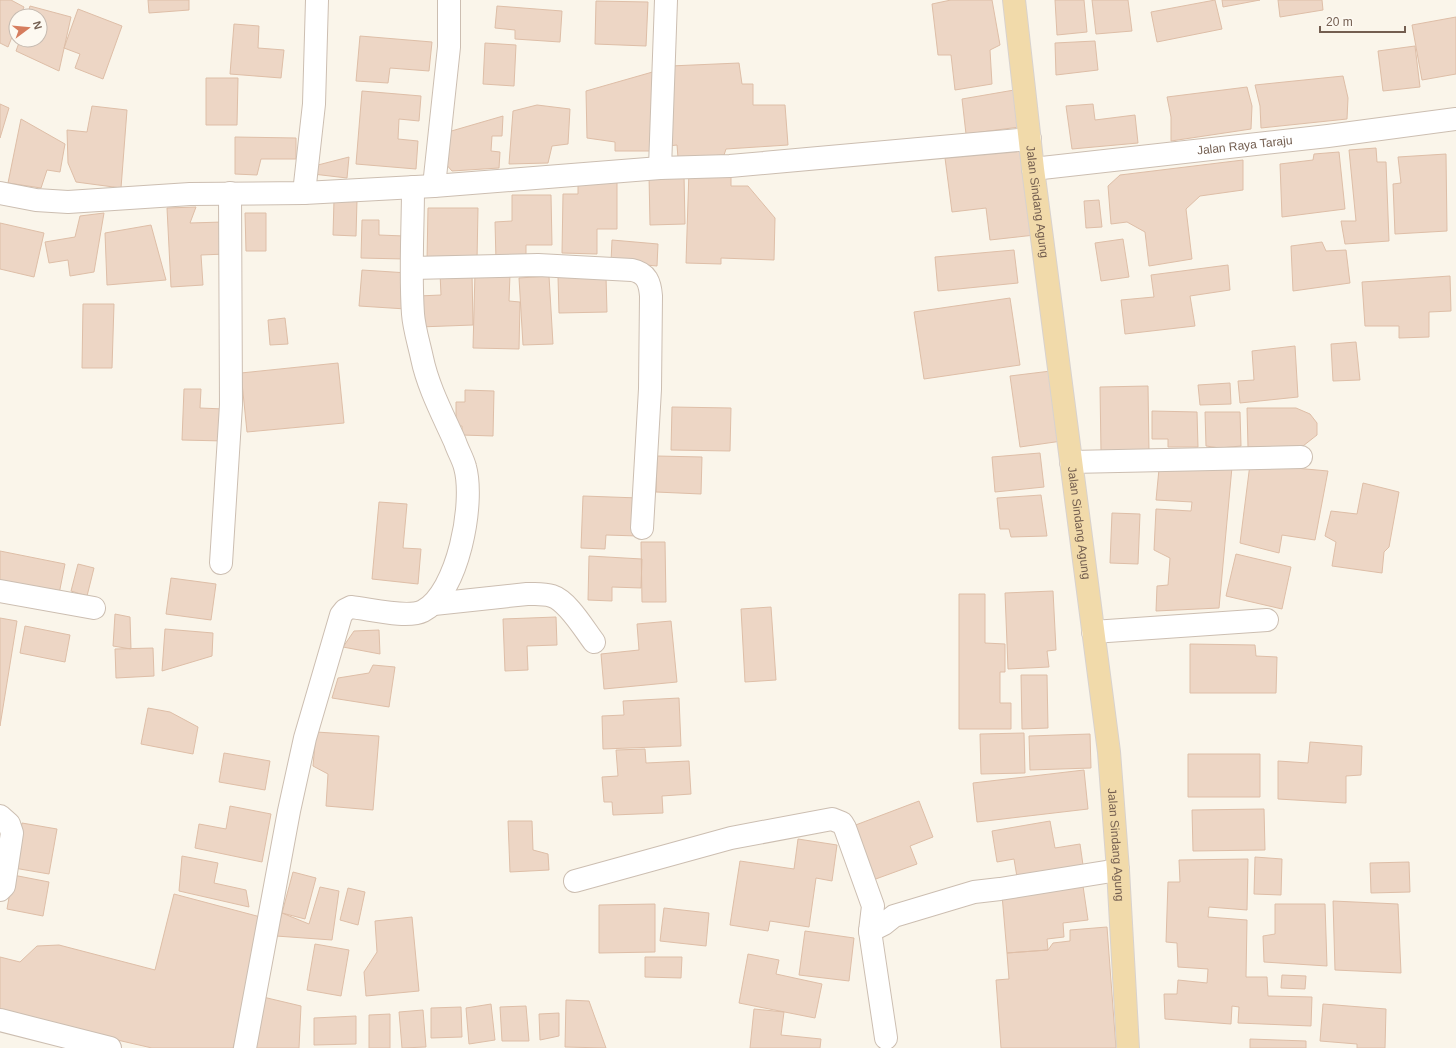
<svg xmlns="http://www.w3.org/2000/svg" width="1456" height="1048" viewBox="0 0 1456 1048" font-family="Helvetica,sans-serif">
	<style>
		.building { fill: #edd6c5; stroke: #debea7 }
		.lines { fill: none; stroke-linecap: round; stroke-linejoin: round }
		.minor-casing { stroke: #ccbeb1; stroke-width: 24 }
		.major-casing { stroke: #d8d2ce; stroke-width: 24 }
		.minor { stroke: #fff; stroke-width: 22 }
		.major { stroke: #f1daaa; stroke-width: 22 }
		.labels { text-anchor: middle; stroke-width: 3; stroke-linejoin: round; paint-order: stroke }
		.street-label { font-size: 12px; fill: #735e50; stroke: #fdf9f1 }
	</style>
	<rect width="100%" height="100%" fill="#faf5ea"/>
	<path class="building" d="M0 0H11L24 7 20 16H16V27L8 47 0 43Z
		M148 0H189V10L149 13Z
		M951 0H992L1000 45 990 50 992 84 955 90 951 55H938L932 4Z
		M1055 0H1084L1087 32 1057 35Z
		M1092 0H1128L1132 31 1096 34Z
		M1215 0 1222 29 1157 42 1151 12Z
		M1222 0H1260L1223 7Z
		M1278 0H1322L1323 10 1280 17Z
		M596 1 648 2 646 46 595 44Z
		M30 6 71 17 59 71 16 51 20 40H40V16H27Z
		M497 6 562 11 560 42 515 39V30L495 28Z
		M78 9 122 26 103 79 75 68 80 54 64 48Z
		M1456 17V74L1422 80 1412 25Z
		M234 24 259 26 258 48 284 50 281 78 230 74Z
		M360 36 432 42 429 71 390 68 388 83 356 81Z
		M1095 41 1098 70 1056 75 1055 43Z
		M485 43 516 45 514 86 483 84Z
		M1415 46 1420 87 1383 91 1378 51Z
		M739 63 742 84H753V105H785L788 145 726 149 724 155 678 158 677 145 668 146 670 66Z
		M656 71 654 151H615V142L587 138 586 91Z
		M1343 76 1348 98 1347 119 1261 128 1260 106 1255 85Z
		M206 78H238L237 125H206Z
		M1247 87 1252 106 1251 129 1171 141V117L1167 97Z
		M1020 89 1027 126 966 134 962 99Z
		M362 91 421 96 419 121 399 119 398 139 418 141 416 169 356 164Z
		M0 104 9 108 0 138Z
		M1093 104 1095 120 1135 115 1138 143 1072 149 1066 106Z
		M537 105 570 109 568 144 552 146 548 163 509 164 513 111Z
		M92 106 127 110 121 188 76 182 68 163 67 130 87 132Z
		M503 116 502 136H492L491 151 500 152 499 168 452 171 444 162 448 132Z
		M21 119 65 144 60 172 47 170 41 188 8 183Z
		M235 137 296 138V159H261L257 175 235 174Z
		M1376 148 1377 162H1386L1389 241 1345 244 1341 221H1356L1349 150Z
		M1024 150 1035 235 990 240 986 208 952 212 945 158Z
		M1339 152 1345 209 1282 217 1280 164 1313 160 1314 154Z
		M1446 154 1447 231 1395 234 1393 184 1401 183 1398 157Z
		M349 157 347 178 313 174 314 166Z
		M1243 160V190L1200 196 1186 209 1192 259 1149 266 1145 232 1127 222 1111 224 1108 186 1120 175Z
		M689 170 731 172V186H748L775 218 774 260 721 258V264L686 263Z
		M649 175H684L685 224 650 225Z
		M578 181 617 182V229H597V254L562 253 563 194H578Z
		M512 195H551L552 245H526V260H496L495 222 512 221Z
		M334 200H357L356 236 333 235Z
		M1099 200 1102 227 1086 228 1084 201Z
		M196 207 190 223 223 222 226 254 201 255 203 285 171 287 167 208Z
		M428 208H478L477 261H427Z
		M104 213 94 272 70 276 68 260 49 263 45 242 75 237 80 216Z
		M245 213H266V251H246Z
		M362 220H379V235L404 236V259L361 258Z
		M0 223 44 233 34 277 0 269Z
		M151 225 166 280 107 285 105 233Z
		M1123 239 1129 277 1101 281 1095 243Z
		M612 240 658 244 657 266 611 262Z
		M1322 242 1326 251 1346 250 1350 283 1293 291 1291 246Z
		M1014 250 1018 283 938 291 935 257Z
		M1228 265 1230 290 1190 296 1195 326 1125 334 1121 300 1154 297 1151 275Z
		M362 270 408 273 406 309 359 306Z
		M472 272 473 325 419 327 418 296 441 295 440 273Z
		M475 272 510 274 509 301 520 302 519 349 473 348Z
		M549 276 553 344 523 345 519 278Z
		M1450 276 1451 311 1429 312V337L1399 338V326H1365L1362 282Z
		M558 277H606L607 312 559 313Z
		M1010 298 1020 365 924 379 914 312Z
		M83 304H114L112 368H82Z
		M285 318 288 344 270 345 268 320Z
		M1356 342 1360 380 1333 381 1331 344Z
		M1295 346 1298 397 1240 403 1238 381 1254 380 1252 351Z
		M338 363 344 423 247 432 241 373Z
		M1059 370 1069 440 1020 447 1010 376Z
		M1230 383 1231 404 1200 405 1198 385Z
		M1148 386 1149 452H1101L1100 387Z
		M184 389H201L200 408 224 409V441L182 440Z
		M465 390 494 391 493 436 462 435V426H456V402H465Z
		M672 407 731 408 730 451 671 450Z
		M1247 408H1296L1310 414 1317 423V435L1303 446 1248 447Z
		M1152 411 1197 412 1198 447H1168V439H1152Z
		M1205 412H1240L1241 446 1220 448 1206 446Z
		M1040 453 1044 487 995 492 992 457Z
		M657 456 702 457 701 494 656 492Z
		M1250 464 1328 471 1315 540 1282 535 1279 553 1240 543Z
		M1232 467 1219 608 1156 611 1157 586 1168 585 1170 558 1154 550 1156 509 1191 511 1192 502 1156 500 1159 469Z
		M1363 483 1399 492 1389 547 1384 552 1382 573 1332 566 1336 542 1325 536 1331 511 1357 514Z
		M1041 495 1047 536 1011 537 1009 529H1000L997 498Z
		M583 496 639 498 638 536 606 535 605 549 581 548Z
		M379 502 407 504 403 548 421 549 418 584 372 579Z
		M1112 513 1140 514 1138 564 1110 563Z
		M641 542H665L666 602H642Z
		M0 551 65 564 59 594 0 582Z
		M1236 554 1291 567 1282 609 1226 596Z
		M589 556 642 559 641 588 612 587V601L588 600Z
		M78 564 94 568 87 596 71 591Z
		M171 578 216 584 211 620 166 614Z
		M1053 591 1056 650 1047 651 1049 667 1008 669 1005 593Z
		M959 594H985V643L1005 644V672H1000V703H1011V729H959Z
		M771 607 776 680 745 682 741 609Z
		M115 614 130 617 131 649 113 646Z
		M556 617 557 645 527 646 528 670 505 671 503 619Z
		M0 618 17 621 0 726Z
		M671 621 677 682 604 689 601 654 639 650 637 624Z
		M25 626 70 635 65 662 20 653Z
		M165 629 213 633 212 656 162 671Z
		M379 630 380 654 343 647 354 631Z
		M1190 644 1255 645 1256 656 1277 657 1276 693H1190Z
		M153 648 154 676 116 678 115 649Z
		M373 665 395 667 389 707 332 698 338 678 369 673Z
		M1021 675H1047L1048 728 1022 729Z
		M679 698 681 746 603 749 602 716 624 715 623 701Z
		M148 708 170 712 198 727 193 754 141 744Z
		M316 732 379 736 373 810 326 806 328 774 313 766Z
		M1024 733 1025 773 981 774 980 734Z
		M1090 734 1091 768 1030 770 1029 736Z
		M1310 742 1362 746 1361 775 1346 776V803L1278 799V761L1308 763Z
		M645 749 646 763 689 761 691 794 662 796 663 813 613 815 612 802H604L602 777 618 776 616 750Z
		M224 753 270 761 265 790 219 782Z
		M1188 754H1260V797H1188Z
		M1084 770 1088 809 977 822 973 783Z
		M919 801 933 837 910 846 917 864 873 880 853 826Z
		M230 806 271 814 262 862 195 848 199 824 226 829Z
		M1264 809 1265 850 1193 851 1192 810Z
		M508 821H532L533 850 548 854 549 870 510 872Z
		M1050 821 1055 848 1080 844 1084 872 1018 883 1014 859 997 862 992 831Z
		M22 823 57 829 49 874 14 868Z
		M798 839 837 845 832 881 816 878 809 927 770 921 768 931 730 925 740 861 794 869Z
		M182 856 218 863 214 883 246 890 249 907 179 891Z
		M1255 857 1282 859 1281 895 1254 894Z
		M1248 859 1247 910 1209 907 1208 917 1247 920 1246 977H1267L1268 996 1312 997 1311 1026 1238 1023 1239 1007 1232 1006 1231 1024 1165 1019 1164 994H1177L1178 980 1207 983 1208 969 1178 967 1177 943 1166 942 1168 882H1180L1179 860Z
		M1409 862 1410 892 1371 893 1370 863Z
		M293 872 316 878 305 919 282 913Z
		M13 875 49 882 43 916 7 909Z
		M1083 886 1088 920 1063 923 1064 937 1047 939 1048 950 1007 953 1002 895Z
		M320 887 339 891 332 940 276 936 282 913 309 924Z
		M348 888 365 892 358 925 340 920Z
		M174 894 268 919 233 1048H152L0 1013V957L20 962 37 946 59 945 155 970Z
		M1333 901 1398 904 1401 973 1335 970Z
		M655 904V952L599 953V905Z
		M1275 904H1325L1327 966 1264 962 1263 936 1275 934Z
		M664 908 709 913 706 946 660 941Z
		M412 917 419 991 366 996 364 972 377 952 375 921Z
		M1107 927 1116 1048H1001L996 980 1009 979 1007 953 1048 950 1053 943 1070 941V930Z
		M805 931 854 938 849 981 799 975Z
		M315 944 349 950 341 996 307 990Z
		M748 954 779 960 776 974 822 984 815 1018 739 1003Z
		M645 957H682L681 978 645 977Z
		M1282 975 1306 976 1305 989 1281 988Z
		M263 997 301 1006 299 1048H255Z
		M566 1000 589 1001 606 1048 565 1047Z
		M491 1004 495 1040 469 1044 466 1008Z
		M1323 1004 1386 1009 1385 1048H1357V1044L1320 1041Z
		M526 1006 529 1041H502L500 1007Z
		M461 1007 462 1037 431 1038V1008Z
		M754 1009 784 1012 781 1035 821 1039 820 1048H750Z
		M423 1010 426 1047 402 1048 399 1012Z
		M559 1013V1036L540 1040 539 1014Z
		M390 1014V1048H369V1015Z
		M356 1016V1044L314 1045V1018Z
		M1250 1039 1306 1041V1048H1250Z"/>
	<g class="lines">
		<g class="minor-casing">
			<g id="minor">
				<path d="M660 168 666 0"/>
				<path id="s1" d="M1033 169 1328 136 1456 119"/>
				<path d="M434 186 449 47V0"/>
				<path d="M0 193 36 200 68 202 190 194 304 193 434 186 660 168 730 166 1030 139"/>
				<path d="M304 193 314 104 317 0"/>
				<path d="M412 268 538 265 632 270C647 273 650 283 651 296L650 389 642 528"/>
				<path d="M1071 462 1301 457"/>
				<path d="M221 563 231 405 230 193"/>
				<path d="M0 591 94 608"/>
				<path d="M434 604 527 594C535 594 543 593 552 596 568 601 584 629 594 642"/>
				<path d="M1093 632 1267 620"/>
				<path d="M0 816 9 824 12 833 4 886 0 890"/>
				<path d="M575 881 731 838 832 819 842 823 845 828 873 906 870 931 884 924 894 916 974 892 1000 889 1118 870"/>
				<path d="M870 931 886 1038"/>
				<path d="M0 1020 110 1048"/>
				<path d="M245 1048 289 811 305 738 341 615 345 610 351 607C370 609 407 619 423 611 458 593 475 503 465 467 463 459 458 451 455 442 443 415 428 387 422 358 419 344 414 328 413 314 410 272 413 229 413 187"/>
			</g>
		</g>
		<g class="major-casing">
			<g id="major">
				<path id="s2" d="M1014 0 1033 169 1109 752 1118 870 1128 1048"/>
			</g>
		</g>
		<use href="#minor" class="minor"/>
		<use href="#major" class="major"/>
	</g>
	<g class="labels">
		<g class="street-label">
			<text dy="4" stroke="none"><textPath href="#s1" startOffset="213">Jalan Raya Taraju</textPath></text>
			<text dy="4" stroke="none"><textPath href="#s2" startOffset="203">Jalan Sindang Agung</textPath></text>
			<text dy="4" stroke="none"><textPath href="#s2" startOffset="527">Jalan Sindang Agung</textPath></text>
			<text dy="4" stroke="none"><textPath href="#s2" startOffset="851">Jalan Sindang Agung</textPath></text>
		</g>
	</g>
	<g transform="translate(28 28) rotate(74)"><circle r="19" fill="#fdf9f1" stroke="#c6bbb1"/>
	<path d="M0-3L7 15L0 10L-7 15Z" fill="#d67d5e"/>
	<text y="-6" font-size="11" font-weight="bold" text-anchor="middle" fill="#735e50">N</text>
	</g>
	<path d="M1320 26v6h85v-6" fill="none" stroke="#735e50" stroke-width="2"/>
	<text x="1326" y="26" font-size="12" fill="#735e50" stroke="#fdf9f1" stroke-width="3" paint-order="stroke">20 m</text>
</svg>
